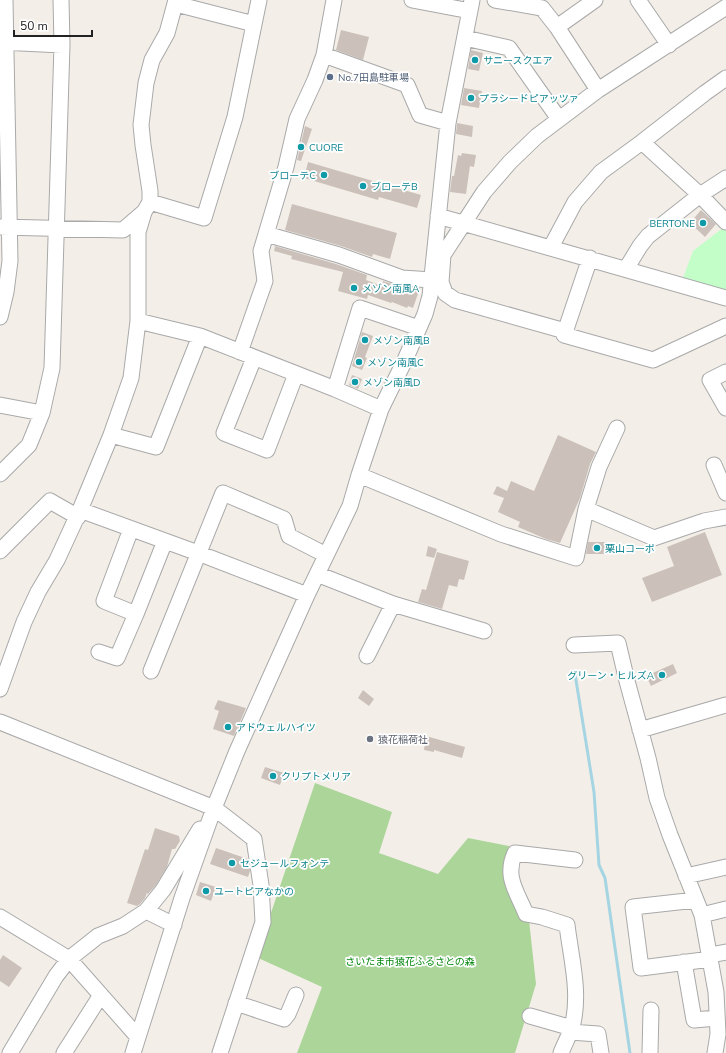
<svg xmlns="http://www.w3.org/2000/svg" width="726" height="1053" viewBox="0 0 726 1053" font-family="'Nunito Sans','Noto Sans JP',sans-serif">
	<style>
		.forest { fill: #abd599 }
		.park { fill: #c3fec8 }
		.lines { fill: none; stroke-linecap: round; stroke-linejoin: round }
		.stream { stroke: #a5d5e3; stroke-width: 3 }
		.building { fill: #cbc1ba }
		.minor-casing { stroke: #a9a9a9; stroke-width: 17 }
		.minor { stroke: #fff; stroke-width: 15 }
		.culture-dot { fill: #0f9aa8; stroke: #fff; stroke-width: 1.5 }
		.service-dot { fill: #5c6f8a; stroke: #fff; stroke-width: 1.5 }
		.worship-dot { fill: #6b7280; stroke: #fff; stroke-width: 1.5 }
		.labels { text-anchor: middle; stroke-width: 3.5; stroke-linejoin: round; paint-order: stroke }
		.culture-label { font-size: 10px; fill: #0d838f; stroke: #fff; text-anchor: start }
		.service-label { font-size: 10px; fill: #4e5e75; stroke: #fff; text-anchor: start }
		.worship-label { font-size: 10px; fill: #5b616d; stroke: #fff; text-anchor: start }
		.park-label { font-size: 10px; fill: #03880d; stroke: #fff }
	</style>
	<rect width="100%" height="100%" fill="#f3efe8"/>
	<path class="forest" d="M315 783 392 812 379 853 438 874 468 838 509 846 504 865 529 920 536 984 515 1053H297L322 987 256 957Z"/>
	<path class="park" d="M724 227 726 229V293L683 278 693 251Z"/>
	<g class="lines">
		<path class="stream" d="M575 674 594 792 599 865 605 878 630 1053"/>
	</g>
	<path class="building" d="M341 30 369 37 363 60 336 50Z
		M471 50 483 53 479 71 468 69Z
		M464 88 482 91 479 108 461 105Z
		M457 123 473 126 472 137 456 134Z
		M305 126 312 129 301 161 297 160Z
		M462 153 476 155 474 167 470 166 466 194 450 192 452 176H454L458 155 461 156Z
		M308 162 421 195 417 208 379 197 378 200 304 178Z
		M292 204 397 233 390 259 373 254 372 257 341 246 285 230Z
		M701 210 716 224 705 237 690 223Z
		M275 246 336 264 367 275 366 280 382 286 383 281 401 287 420 288 413 308 408 306 407 308 392 302 391 303 368 295 367 299 338 291 343 272 291 259 292 256 274 251Z
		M362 332 373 336 365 357 367 358 362 370 352 366Z
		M352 375 362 379 358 389 349 385Z
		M558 435 596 452 590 464 580 498 560 543 546 539 518 527 520 522 498 512 504 498 493 494 497 486 507 491 511 481 534 491Z
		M705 532 722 575 652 602 642 578 674 566 667 547Z
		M588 542H607L608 554H586Z
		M428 546 437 549 434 558 426 556Z
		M437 552 469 561 464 580 459 579 457 587 449 585 442 609 418 602 422 589 426 590Z
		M673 664 677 673 651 686 646 676Z
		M363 690 374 699 369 706 358 698Z
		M218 700 246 708 234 736 213 729 219 711 214 709Z
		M426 736 465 747 462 758 434 750V752L424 750Z
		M265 767 284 773 280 785 261 778Z
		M155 828 179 836 180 841 175 849H172L167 867 156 885 148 894 147 893 145 898 140 904 137 906 127 903 145 849 148 850Z
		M216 848 248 859 250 871 248 877 210 864Z
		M200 882 216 887 211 901 196 895Z
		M3 955 22 968 9 987 0 981V960Z"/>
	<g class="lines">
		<g class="minor-casing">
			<path id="minor" d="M412 0 470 11
				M495 0 542 8 557 27 598 90
				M638 0 669 45
				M176 4 254 24
				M557 27 595 0
				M465 38 509 48 559 119
				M0 42 62 45
				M324 55 407 85 420 115 448 123
				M642 142 705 93 726 78
				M150 202 204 218 235 117 259 0
				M438 216 726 298
				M0 227 123 230 144 212 150 202V191L143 145 141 125 146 83 152 60 167 33 176 0
				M266 234 339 255 402 278 432 280
				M551 247 575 202 601 172 642 142 700 195 726 222
				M590 258 564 335 653 360 726 326
				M626 269 640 246 648 236 700 195 726 178
				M0 317 6 292 10 261 5 0
				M138 321 200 336 335 389 381 409
				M565 331 455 300 445 293 441 282 443 255 484 192 510 162 537 136 598 90 726 7
				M240 352 265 281 261 251 286 167 297 119 315 80 324 55 334 0
				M254 358 224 433 267 450 296 374
				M726 372 710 380 726 408
				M335 389 360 308 419 328
				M0 405 42 413
				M111 435 156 447 200 336
				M714 465 726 493
				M0 474 29 445 42 413 52 368 62 45 61 0
				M359 475 501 534 576 558 586 509 654 538 704 521 726 517
				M586 509 599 467 617 428
				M80 510 198 553 307 595
				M131 529 104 601 136 614 165 541
				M0 551 50 501 78 517
				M317 574 393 604 484 631
				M574 645 618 643 627 681 648 758 657 798 670 835 702 915 716 992 718 1034 715 1053
				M99 652 117 658 136 614
				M367 656 393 604
				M151 671 223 493 284 519 289 536 326 555
				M0 689 24 622 38 592 57 560 80 510 111 435 131 378 138 321V232L144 212
				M0 722 214 808 231 821 254 839 261 885 263 922 220 1053
				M640 730 726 705
				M686 876 726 867
				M696 900 633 907 641 968 711 959
				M146 911 174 925
				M702 915 726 909
				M0 917 69 959 138 1037
				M710 955 726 952
				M684 962 694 1020 717 1018
				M236 1003 284 1019 288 1014 296 995
				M530 1016 572 1028
				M570 1032 598 1034 601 1053
				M10 1053 56 976 69 959 98 936 123 926 146 911 163 890 200 829
				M64 1053 101 995
				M133 1053 182 898 214 808 237 751 307 595 350 506 359 475 381 409 405 360 425 314 430 296 448 123 472 0
				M561 1053C564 1045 569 1036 572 1027 581 994 571 958 567 925L542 917 526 914C517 892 504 876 515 853L575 860
				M650 1053 651 1010"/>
		</g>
		<use href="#minor" class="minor"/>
	</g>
	<g class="culture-dot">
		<circle cx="475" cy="60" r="4"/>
		<circle cx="471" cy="98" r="4"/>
		<circle cx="301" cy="147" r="4"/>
		<circle cx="324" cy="175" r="4"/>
		<circle cx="363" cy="186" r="4"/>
		<circle cx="703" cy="223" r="4"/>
		<circle cx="354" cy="288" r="4"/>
		<circle cx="365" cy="340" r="4"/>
		<circle cx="359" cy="362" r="4"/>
		<circle cx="355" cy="382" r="4"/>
		<circle cx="597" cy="548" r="4"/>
		<circle cx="662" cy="675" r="4"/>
		<circle cx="228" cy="727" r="4"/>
		<circle cx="273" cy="776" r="4"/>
		<circle cx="232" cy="863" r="4"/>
		<circle cx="206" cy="891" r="4"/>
	</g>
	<circle class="service-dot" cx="330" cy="77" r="4"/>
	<circle class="worship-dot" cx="370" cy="739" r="4"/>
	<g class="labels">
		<g class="culture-label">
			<text x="483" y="64">サニースクエア</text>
			<text x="479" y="102">プラシードピアッツァ</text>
			<text x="309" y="151">CUORE</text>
			<text x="316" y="179" text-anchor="end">ブローテC</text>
			<text x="371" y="190">ブローテB</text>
			<text x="695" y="227" text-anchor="end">BERTONE</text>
			<text x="362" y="292">メゾン南風A</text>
			<text x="373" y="344">メゾン南風B</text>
			<text x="367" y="366">メゾン南風C</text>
			<text x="363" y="386">メゾン南風D</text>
			<text x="605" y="552">栗山コーポ</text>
			<text x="654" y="679" text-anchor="end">グリーン・ヒルズA</text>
			<text x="236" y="731">アドウェルハイツ</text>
			<text x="281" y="780">クリプトメリア</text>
			<text x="240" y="867">セジュールフォンテ</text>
			<text x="214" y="895">ユートピアなかの</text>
		</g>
		<g class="service-label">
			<text x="338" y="81">No.7田島駐車場</text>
		</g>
		<g class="worship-label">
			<text x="378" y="743">猿花稲荷社</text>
		</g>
		<g class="park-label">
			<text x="410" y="965">さいたま市猿花ふるさとの森</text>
		</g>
	</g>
	<path d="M14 30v6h78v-6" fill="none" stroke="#222222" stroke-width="2"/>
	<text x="20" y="30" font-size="12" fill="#222222" stroke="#ffffff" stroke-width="3" paint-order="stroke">50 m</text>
</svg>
